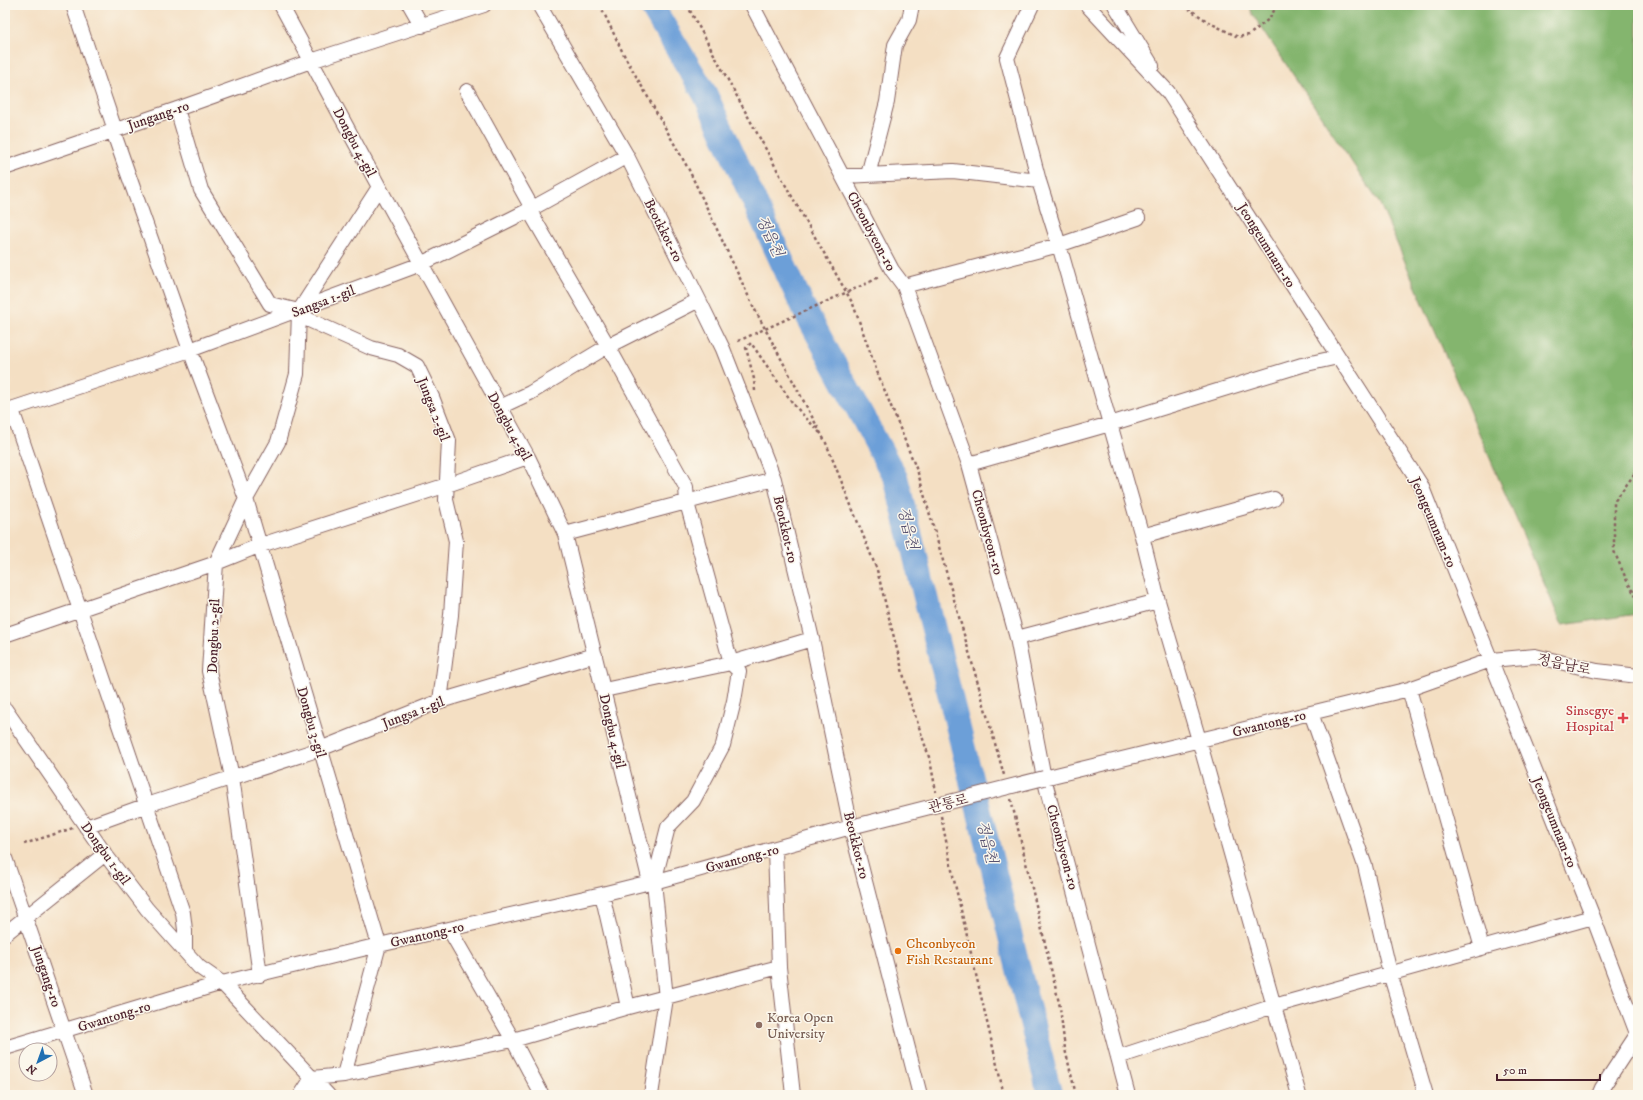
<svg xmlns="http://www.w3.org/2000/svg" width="1643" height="1100" viewBox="0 0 1643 1100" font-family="'IM FELL DW Pica','Noto Serif KR',serif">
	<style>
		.forest { fill: #84b56e; stroke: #676a4c }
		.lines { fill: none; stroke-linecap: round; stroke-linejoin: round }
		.river { stroke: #6c9fd8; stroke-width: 25 }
		.minor-casing { stroke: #866260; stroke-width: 16 }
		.path { stroke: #866260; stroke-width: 2.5; stroke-dasharray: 3 3; stroke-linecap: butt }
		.minor { stroke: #fff; stroke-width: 14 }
		.minor-bridge-casing { stroke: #866260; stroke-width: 16; stroke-linecap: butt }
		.path-bridge { stroke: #866260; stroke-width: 2.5; stroke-dasharray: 3 3; stroke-linecap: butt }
		.minor-bridge { stroke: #fff; stroke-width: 14 }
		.health-dot { fill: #e0444e; stroke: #fbf7ec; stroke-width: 1.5 }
		.food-dot { fill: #e8710a; stroke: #fbf7ec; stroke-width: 1.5 }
		.education-dot { fill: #8d6e63; stroke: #fbf7ec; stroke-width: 1.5 }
		.labels { text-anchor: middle; stroke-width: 3; stroke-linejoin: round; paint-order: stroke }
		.street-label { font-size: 14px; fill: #4a1f2b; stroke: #fbf7ec }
		.health-label { font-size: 14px; fill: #be3a42; stroke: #fbf7ec; text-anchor: end }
		.food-label { font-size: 14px; fill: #c56008; stroke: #fbf7ec; text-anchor: start }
		.education-label { font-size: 14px; fill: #785e54; stroke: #fbf7ec; text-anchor: start }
		.water-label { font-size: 15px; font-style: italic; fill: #585270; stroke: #fbf7ec }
	</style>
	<rect width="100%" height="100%" fill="#fbf7ec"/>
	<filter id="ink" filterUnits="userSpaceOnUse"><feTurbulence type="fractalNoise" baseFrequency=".025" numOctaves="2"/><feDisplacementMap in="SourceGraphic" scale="8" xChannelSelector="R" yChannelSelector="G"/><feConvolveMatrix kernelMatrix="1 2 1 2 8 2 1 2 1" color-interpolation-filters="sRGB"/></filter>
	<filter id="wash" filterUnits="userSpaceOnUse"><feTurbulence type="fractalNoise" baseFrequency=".012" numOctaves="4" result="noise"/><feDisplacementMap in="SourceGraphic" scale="16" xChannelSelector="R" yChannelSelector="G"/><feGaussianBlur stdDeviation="0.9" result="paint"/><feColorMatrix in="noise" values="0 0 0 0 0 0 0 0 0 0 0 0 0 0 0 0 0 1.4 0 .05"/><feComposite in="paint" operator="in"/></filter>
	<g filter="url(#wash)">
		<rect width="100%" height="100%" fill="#f4dfc3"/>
		<path class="forest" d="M1249 5H1638V614L1562 625 1380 204 1253 15Z"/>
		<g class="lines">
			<path class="river" d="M651 5 705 94 802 305 896 479 1050 1095"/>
		</g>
	</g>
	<g filter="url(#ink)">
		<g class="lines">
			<g class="minor-casing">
				<path id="minor" d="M73 5 115 130
					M281 5 379 187 528 457 565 534 650 882
					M410 5 422 26
					M539 5 627 156 699 300 723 349 774 479 812 639 851 827 920 1095
					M752 5 892 270 904 286 969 464 1017 638 1044 778 1128 1095
					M1032 5 1007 58 1039 181 1059 245 1142 536 1158 601 1199 740 1299 1095
					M1087 5 1168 92 1421 485 1593 917 1638 1036
					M1115 5 1152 66
					M467 91 532 208
					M177 109 201 190 270 304 299 311 309 320 371 348 398 355 417 366 432 397 449 441 446 500 456 541 451 615 440 701
					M113 131 190 350 246 499 379 945 344 1075 312 1078 301 1095
					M5 168 177 109 311 61 484 5
					M868 175 887 102 895 45 909 20 912 5
					M844 176 953 171 1039 181
					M529 210 608 346 686 487 687 503 731 663 604 690
					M904 286 1059 245 1138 218
					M299 311 379 187
					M500 407 530 393 608 346 699 300
					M12 410 183 913 185 930V951
					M5 411 190 350 421 264 529 210 627 156
					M969 464 1110 424 1302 365 1338 357
					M565 534 774 479
					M1142 536 1274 499
					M5 635 216 563 261 545 447 485 528 457
					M1017 638 1158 601
					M1409 689 1482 948
					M5 709 105 854 147 909 199 967 222 983 328 1095
					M1311 713 1365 866 1390 973 1426 1095
					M1044 778 1409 689 1491 660 1535 656 1597 671 1638 676
					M86 827 147 805 320 749 440 701 595 655
					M775 849 779 967 793 1095
					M5 858 86 1095
					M602 894 628 1007
					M449 929 513 1040 542 1095
					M5 934 105 854
					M260 975 232 777 209 671 216 563 246 499 278 442 297 374 299 311
					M5 1048 222 983 379 945 602 894 650 882H654L851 827
					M1118 1057 1274 1006 1593 917
					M344 1075 513 1040 628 1007 779 967
					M651 1095 666 998 654 882 668 827 693 801 723 745 734 701 739 671 731 663 812 639
					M1599 1095 1602 1088 1638 1033"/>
			</g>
			<path class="path" d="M600 5 623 53 689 170 754 308 826 443 877 570 909 697 930 760 936 792
				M687 5 786 186 853 304 876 369 918 473 1004 775
				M1183 5 1210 23 1238 37 1249 35 1270 18 1277 5
				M870 282 880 276
				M755 391 754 379 746 348 751 343 794 405 820 433
				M1638 469 1614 502V551L1627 581 1638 600
				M1011 799 1060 1007 1065 1049 1076 1095
				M941 816 954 880 1004 1095
				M24 844 73 828"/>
			<use href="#minor" class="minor"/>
			<g class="minor-bridge-casing">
				<path id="minor-bridge" d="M851 827 1044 778"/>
			</g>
			<path class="path-bridge" d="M738 341 870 282"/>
			<use href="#minor-bridge" class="minor-bridge"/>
		</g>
	</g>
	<path class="health-dot" d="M1621 712h4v4h4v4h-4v4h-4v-4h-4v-4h4z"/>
	<circle class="food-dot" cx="898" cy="951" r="4"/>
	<circle class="education-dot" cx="759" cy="1025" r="4"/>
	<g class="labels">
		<g class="street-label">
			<text transform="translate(158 115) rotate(-19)" y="5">Jungang-ro</text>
			<text transform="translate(355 142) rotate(62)" y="5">Dongbu 4-gil</text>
			<text transform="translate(664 230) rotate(63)" y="5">Beotkkot-ro</text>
			<text transform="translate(872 231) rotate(62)" y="5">Cheonbyeon-ro</text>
			<text transform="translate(1267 245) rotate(58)" y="5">Jeongeumnam-ro</text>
			<text transform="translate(323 301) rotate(-21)" y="5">Sangsa 1-gil</text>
			<text transform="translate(434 409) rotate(69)" y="5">Jungsa 2-gil</text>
			<text transform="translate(510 426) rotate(61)" y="5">Dongbu 4-gil</text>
			<text transform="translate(1434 522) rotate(67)" y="5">Jeongeumnam-ro</text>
			<text transform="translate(786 529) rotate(77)" y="5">Beotkkot-ro</text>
			<text transform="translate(988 532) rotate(75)" y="5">Cheonbyeon-ro</text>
			<text transform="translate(213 636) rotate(-88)" y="5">Dongbu 2-gil</text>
			<text transform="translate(1564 664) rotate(12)" y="5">정읍남로</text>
			<text transform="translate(413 712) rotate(-21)" y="5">Jungsa 1-gil</text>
			<text transform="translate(312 722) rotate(74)" y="5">Dongbu 3-gil</text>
			<text transform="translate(1269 723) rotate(-14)" y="5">Gwantong-ro</text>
			<text transform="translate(613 731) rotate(77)" y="5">Dongbu 4-gil</text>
			<text transform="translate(948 803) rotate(-14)" y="5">관통로</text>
			<text transform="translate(1555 822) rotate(68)" y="5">Jeongeumnam-ro</text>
			<text transform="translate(857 845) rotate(76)" y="5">Beotkkot-ro</text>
			<text transform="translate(1063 847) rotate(75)" y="5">Cheonbyeon-ro</text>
			<text transform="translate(106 853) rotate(54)" y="5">Dongbu 1-gil</text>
			<text transform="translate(742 858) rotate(-15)" y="5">Gwantong-ro</text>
			<text transform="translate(427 934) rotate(-13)" y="5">Gwantong-ro</text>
			<text transform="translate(47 976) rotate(71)" y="5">Jungang-ro</text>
			<text transform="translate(114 1016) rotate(-17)" y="5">Gwantong-ro</text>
		</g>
		<g class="health-label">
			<text x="1614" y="715">Sinsegye<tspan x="1614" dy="16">Hospital</tspan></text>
		</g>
		<g class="food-label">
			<text x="906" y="948">Cheonbyeon<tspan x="906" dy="16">Fish Restaurant</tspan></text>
		</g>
		<g class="education-label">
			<text x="767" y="1022">Korea Open<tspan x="767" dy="16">University</tspan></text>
		</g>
		<g class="water-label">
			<text transform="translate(770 236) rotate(65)" y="5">정읍천</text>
			<text transform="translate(908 528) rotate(76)" y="5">정읍천</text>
			<text transform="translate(987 842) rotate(76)" y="5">정읍천</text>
		</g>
	</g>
	<rect width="1643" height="1100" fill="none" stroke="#fbf7ec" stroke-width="20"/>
	<g transform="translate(38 1062) rotate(221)"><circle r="19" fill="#fbf7ec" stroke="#b4a19f"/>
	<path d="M0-3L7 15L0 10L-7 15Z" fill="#1f6fb2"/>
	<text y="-6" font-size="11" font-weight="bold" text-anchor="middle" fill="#4a1f2b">N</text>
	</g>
	<path d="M1497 1074v6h103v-6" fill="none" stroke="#4a1f2b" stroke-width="2"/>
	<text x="1503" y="1074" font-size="12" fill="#4a1f2b" stroke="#fbf7ec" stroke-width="3" paint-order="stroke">50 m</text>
</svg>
